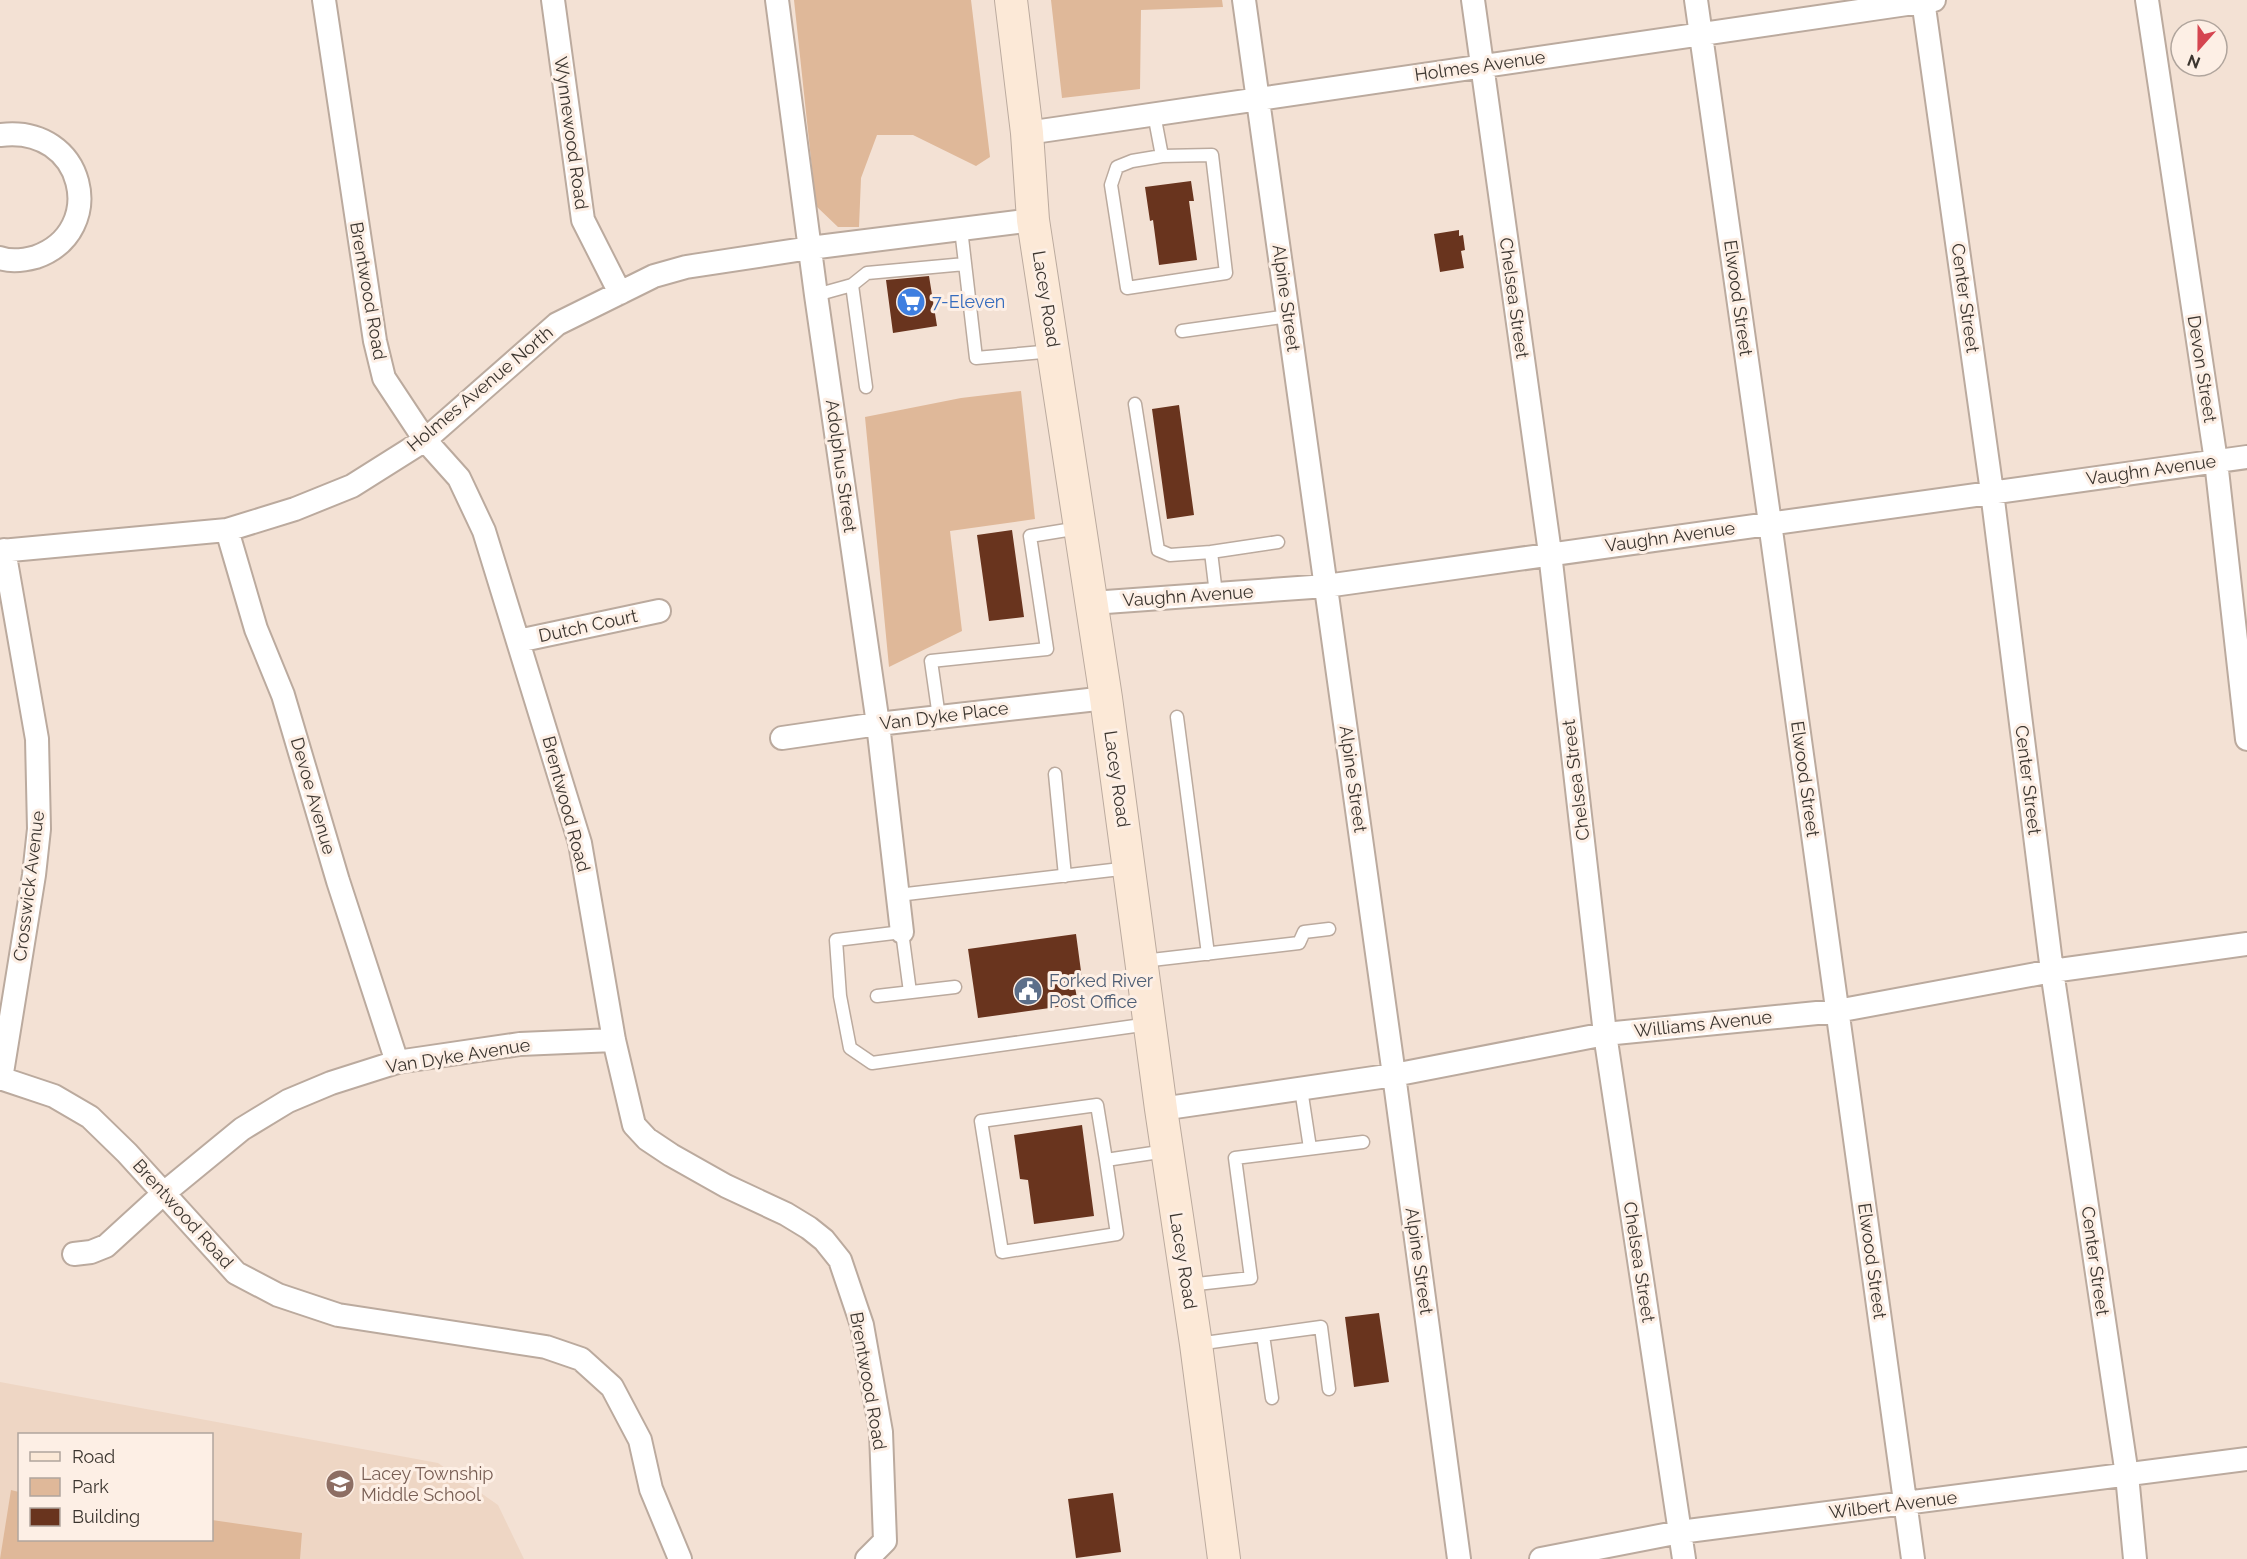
<svg xmlns="http://www.w3.org/2000/svg" width="2247" height="1559" viewBox="0 0 2247 1559" font-family="Raleway,sans-serif">
	<style>
		.built { fill: #eed6c4; fill-rule: evenodd }
		.green { fill: #dfb899 }
		.building { fill: #69341e }
		.lines { fill: none; stroke-linecap: round; stroke-linejoin: round }
		.service-casing { stroke: #bbaa9e; stroke-width: 15 }
		.minor-casing { stroke: #bbaa9e; stroke-width: 26 }
		.secondary-casing { stroke: #bbaa9e; stroke-width: 34 }
		.service { stroke: #fff; stroke-width: 12 }
		.minor { stroke: #fff; stroke-width: 22 }
		.secondary { stroke: #fce9d7; stroke-width: 32 }
		.labels { text-anchor: middle; stroke-width: 6; stroke-linejoin: round; paint-order: stroke }
		.street-label { font-size: 18px; fill: #3c3630; stroke: #fdefe5 }
		.shop-label { font-size: 18px; fill: #366cbe; stroke: #fdefe5; text-anchor: start }
		.service-label { font-size: 18px; fill: #4e5e75; stroke: #fdefe5; text-anchor: start }
		.education-label { font-size: 18px; fill: #785e54; stroke: #fdefe5; text-anchor: start }
	</style>
	<rect width="100%" height="100%" fill="#f3e1d4"/>
	<path class="built" d="M0 1382 438 1463 498 1505 524 1559H0ZM20 1434H212V1540H20Z"/>
	<path class="green" d="M794 0H971L990 157 976 166 913 135H877L861 178 859 227H838L816 206Z
		M1051 0H1222L1223 7 1141 10 1140 89 1062 98Z
		M1021 391 1035 519 950 531 962 631 889 667 865 417 961 398Z
		M11 1490 19 1492 20 1540H212V1520L302 1533 300 1559H0Z"/>
	<path class="building" d="M1191 181 1194 201H1189L1197 260 1159 265 1153 220 1150 221 1145 187Z
		M1459 230V236L1463 235 1465 250 1461 251 1464 268 1440 272 1434 234Z
		M929 276 937 326 893 333 886 280Z
		M1179 405 1194 515 1167 519 1152 409Z
		M1012 530 1024 617 989 621 977 535Z
		M1076 934 1083 986 1075 987 1078 1004 978 1018 968 949Z
		M1082 1125 1094 1216 1034 1224 1028 1180 1020 1179 1014 1135Z
		M1379 1313 1389 1382 1354 1387 1345 1317Z
		M1113 1493 1121 1552 1076 1558 1068 1499Z"/>
	<g class="lines">
		<g class="service-casing">
			<path id="service" d="M1154 114 1162 156 1132 161 1117 167 1111 185 1127 288 1226 273 1212 155 1162 156
				M961 229 976 358 1053 351
				M852 285 866 387
				M816 295 852 285 867 273 965 264
				M1182 331 1289 316
				M1135 404 1158 550 1170 555 1211 552
				M1216 594 1211 552 1278 542
				M939 717 931 661 1047 649 1030 536 1079 528
				M1177 717 1208 954
				M1055 774 1065 876
				M898 895 1129 868
				M1143 961 1299 943 1304 932 1329 929
				M910 992 902 932 836 940 840 996 850 1048 872 1063 1149 1024
				M877 996 955 987
				M1301 1089 1310 1148
				M1106 1160 1117 1234 1002 1252 981 1121 1097 1105 1106 1160 1166 1151
				M1188 1285 1251 1278 1235 1158 1363 1142
				M1263 1335 1272 1398
				M1197 1344 1321 1327 1329 1389"/>
		</g>
		<g class="minor-casing">
			<path id="minor" d="M324 0 375 341 384 378 425 440 459 478 484 531 580 843 614 1040 634 1125 647 1139 671 1155 726 1186 786 1214 809 1228 824 1240 840 1260 862 1325 881 1432 885 1541 867 1559
				M553 0 583 220 620 293
				M777 0 816 295 878 724 902 932
				M1244 0 1394 1075 1459 1559
				M1473 0 1550 553 1605 1034 1684 1559
				M1696 0 1770 523 1913 1559
				M1923 0 1992 492 2052 971 2127 1475 2135 1559
				M2147 0 2216 461 2247 739
				M1027 133 1934 0
				M0 135C85 124 109 231 36 257 25 260 11 262 0 258
				M227 530 256 629 283 695 338 881 397 1062
				M0 551 227 530 295 509 352 486 425 440 557 324 654 276 686 267 810 248 1033 220
				M1092 603 1326 586 2247 457
				M518 641 659 611
				M782 738 878 724 1106 698
				M0 1078 54 1096 90 1117 127 1153 236 1273 278 1295 338 1315 546 1347 581 1359 612 1387 640 1440 651 1489 680 1559
				M1 1079 34 875 39 829 37 739 4 550
				M1161 1109 1394 1075 1605 1034 1837 1011 2052 971 2247 944
				M74 1254 91 1252 106 1246 164 1193 242 1129 288 1101 331 1083 397 1062 520 1044 614 1040
				M1541 1559 1680 1532 2247 1459"/>
		</g>
		<g class="secondary-casing">
			<path id="secondary" d="M1011 0 1027 133 1033 220 1106 698 1161 1109 1196 1344 1224 1559"/>
		</g>
		<use href="#service" class="service"/>
		<use href="#minor" class="minor"/>
		<use href="#secondary" class="secondary"/>
	</g>
	<defs>
		<g id="supermarket-disc" transform="scale(1.5)"><circle r="9.5" fill="#3f7fe0" stroke="#fdefe5"/><path d="M-6-5.5h2.5l.6 2H6L4.5 2H-2.5L-4.4-4H-6ZM-1.5 3.2a1.3 1.3 0 1 0 .1 0ZM3 3.2a1.3 1.3 0 1 0 .1 0Z" fill="#fff"/></g>
		<g id="civic-disc" transform="scale(1.5)"><circle r="9.5" fill="#5c6f8a" stroke="#fdefe5"/><path d="M-.6-6.5H3V-4.5H.6V-3L4-1V1h2V6H-6V1h2V-1L-.6-3ZM-1.2 2.5V6h2.4V2.5Z" fill="#fff"/></g>
		<g id="school-disc" transform="scale(1.5)"><circle r="9.5" fill="#8d6e63" stroke="#fdefe5"/><path d="M0-5L7-2L0 1L-7-2ZM-4 1L0 2.5L4 1V4Q0 6-4 4Z" fill="#fff"/></g>
	</defs>
	<g fill-rule="evenodd">
		<use href="#supermarket-disc" x="911" y="302"/>
		<use href="#civic-disc" x="1028" y="991"/>
		<use href="#school-disc" x="340" y="1484"/>
	</g>
	<g class="labels">
		<g class="street-label">
			<text transform="translate(1480 66) rotate(-8)" y="6">Holmes Avenue</text>
			<text transform="translate(571 133) rotate(82)" y="6">Wynnewood Road</text>
			<text transform="translate(368 291) rotate(80)" y="6">Brentwood Road</text>
			<text transform="translate(1286 298) rotate(82)" y="6">Alpine Street</text>
			<text transform="translate(1514 298) rotate(82)" y="6">Chelsea Street</text>
			<text transform="translate(1738 298) rotate(82)" y="6">Elwood Street</text>
			<text transform="translate(1965 298) rotate(82)" y="6">Center Street</text>
			<text transform="translate(1046 299) rotate(81)" y="6">Lacey Road</text>
			<text transform="translate(2202 369) rotate(81)" y="6">Devon Street</text>
			<text transform="translate(480 389) rotate(-40)" y="6">Holmes Avenue North</text>
			<text transform="translate(841 466) rotate(82)" y="6">Adolphus Street</text>
			<text transform="translate(2151 470) rotate(-8)" y="6">Vaughn Avenue</text>
			<text transform="translate(1670 537) rotate(-8)" y="6">Vaughn Avenue</text>
			<text transform="translate(1188 596) rotate(-4)" y="6">Vaughn Avenue</text>
			<text transform="translate(588 626) rotate(-12)" y="6">Dutch Court</text>
			<text transform="translate(944 716) rotate(-7)" y="6">Van Dyke Place</text>
			<text transform="translate(1117 779) rotate(82)" y="6">Lacey Road</text>
			<text transform="translate(1353 779) rotate(82)" y="6">Alpine Street</text>
			<text transform="translate(1805 779) rotate(82)" y="6">Elwood Street</text>
			<text transform="translate(1576 780) rotate(-97)" y="6">Chelsea Street</text>
			<text transform="translate(2028 780) rotate(83)" y="6">Center Street</text>
			<text transform="translate(313 796) rotate(74)" y="6">Devoe Avenue</text>
			<text transform="translate(566 804) rotate(75)" y="6">Brentwood Road</text>
			<text transform="translate(29 886) rotate(-83)" y="6">Crosswick Avenue</text>
			<text transform="translate(1703 1024) rotate(-6)" y="6">Williams Avenue</text>
			<text transform="translate(458 1056) rotate(-9)" y="6">Van Dyke Avenue</text>
			<text transform="translate(183 1214) rotate(48)" y="6">Brentwood Road</text>
			<text transform="translate(1183 1261) rotate(81)" y="6">Lacey Road</text>
			<text transform="translate(1419 1261) rotate(82)" y="6">Alpine Street</text>
			<text transform="translate(1872 1261) rotate(82)" y="6">Elwood Street</text>
			<text transform="translate(2095 1261) rotate(82)" y="6">Center Street</text>
			<text transform="translate(1639 1262) rotate(81)" y="6">Chelsea Street</text>
			<text transform="translate(868 1381) rotate(80)" y="6">Brentwood Road</text>
			<text transform="translate(1893 1505) rotate(-7)" y="6">Wilbert Avenue</text>
		</g>
		<g class="shop-label">
			<text x="932" y="308">7-Eleven</text>
		</g>
		<g class="service-label">
			<text x="1049" y="987">Forked River<tspan x="1049" dy="21">Post Office</tspan></text>
		</g>
		<g class="education-label">
			<text x="361" y="1480">Lacey Township<tspan x="361" dy="21">Middle School</tspan></text>
		</g>
	</g>
	<rect x="18" y="1433" width="195" height="108" fill="#fdefe5" stroke="#b0a59d" stroke-width="1.5"/>
	<rect x="30" y="1452" width="30" height="9" fill="#fce9d7" stroke="#b0a59d" stroke-width="1.5"/>
	<text x="72" y="1463" font-size="18" fill="#3c3630">Road</text>
	<rect x="30" y="1478" width="30" height="18" fill="#dfb899" stroke="#b0a59d" stroke-width="1.5"/>
	<text x="72" y="1493" font-size="18" fill="#3c3630">Park</text>
	<rect x="30" y="1508" width="30" height="18" fill="#69341e" stroke="#b0a59d" stroke-width="1.5"/>
	<text x="72" y="1523" font-size="18" fill="#3c3630">Building</text>
	<g transform="translate(2199 48) rotate(201)"><circle r="28" fill="#fdefe5" stroke="#b0a59d" stroke-width="1.5"/>
	<path d="M0-4.5L10 22L0 15L-10 22Z" fill="#d54550"/>
	<text y="-9" font-size="16" font-weight="bold" text-anchor="middle" fill="#3c3630">N</text>
	</g>
</svg>
